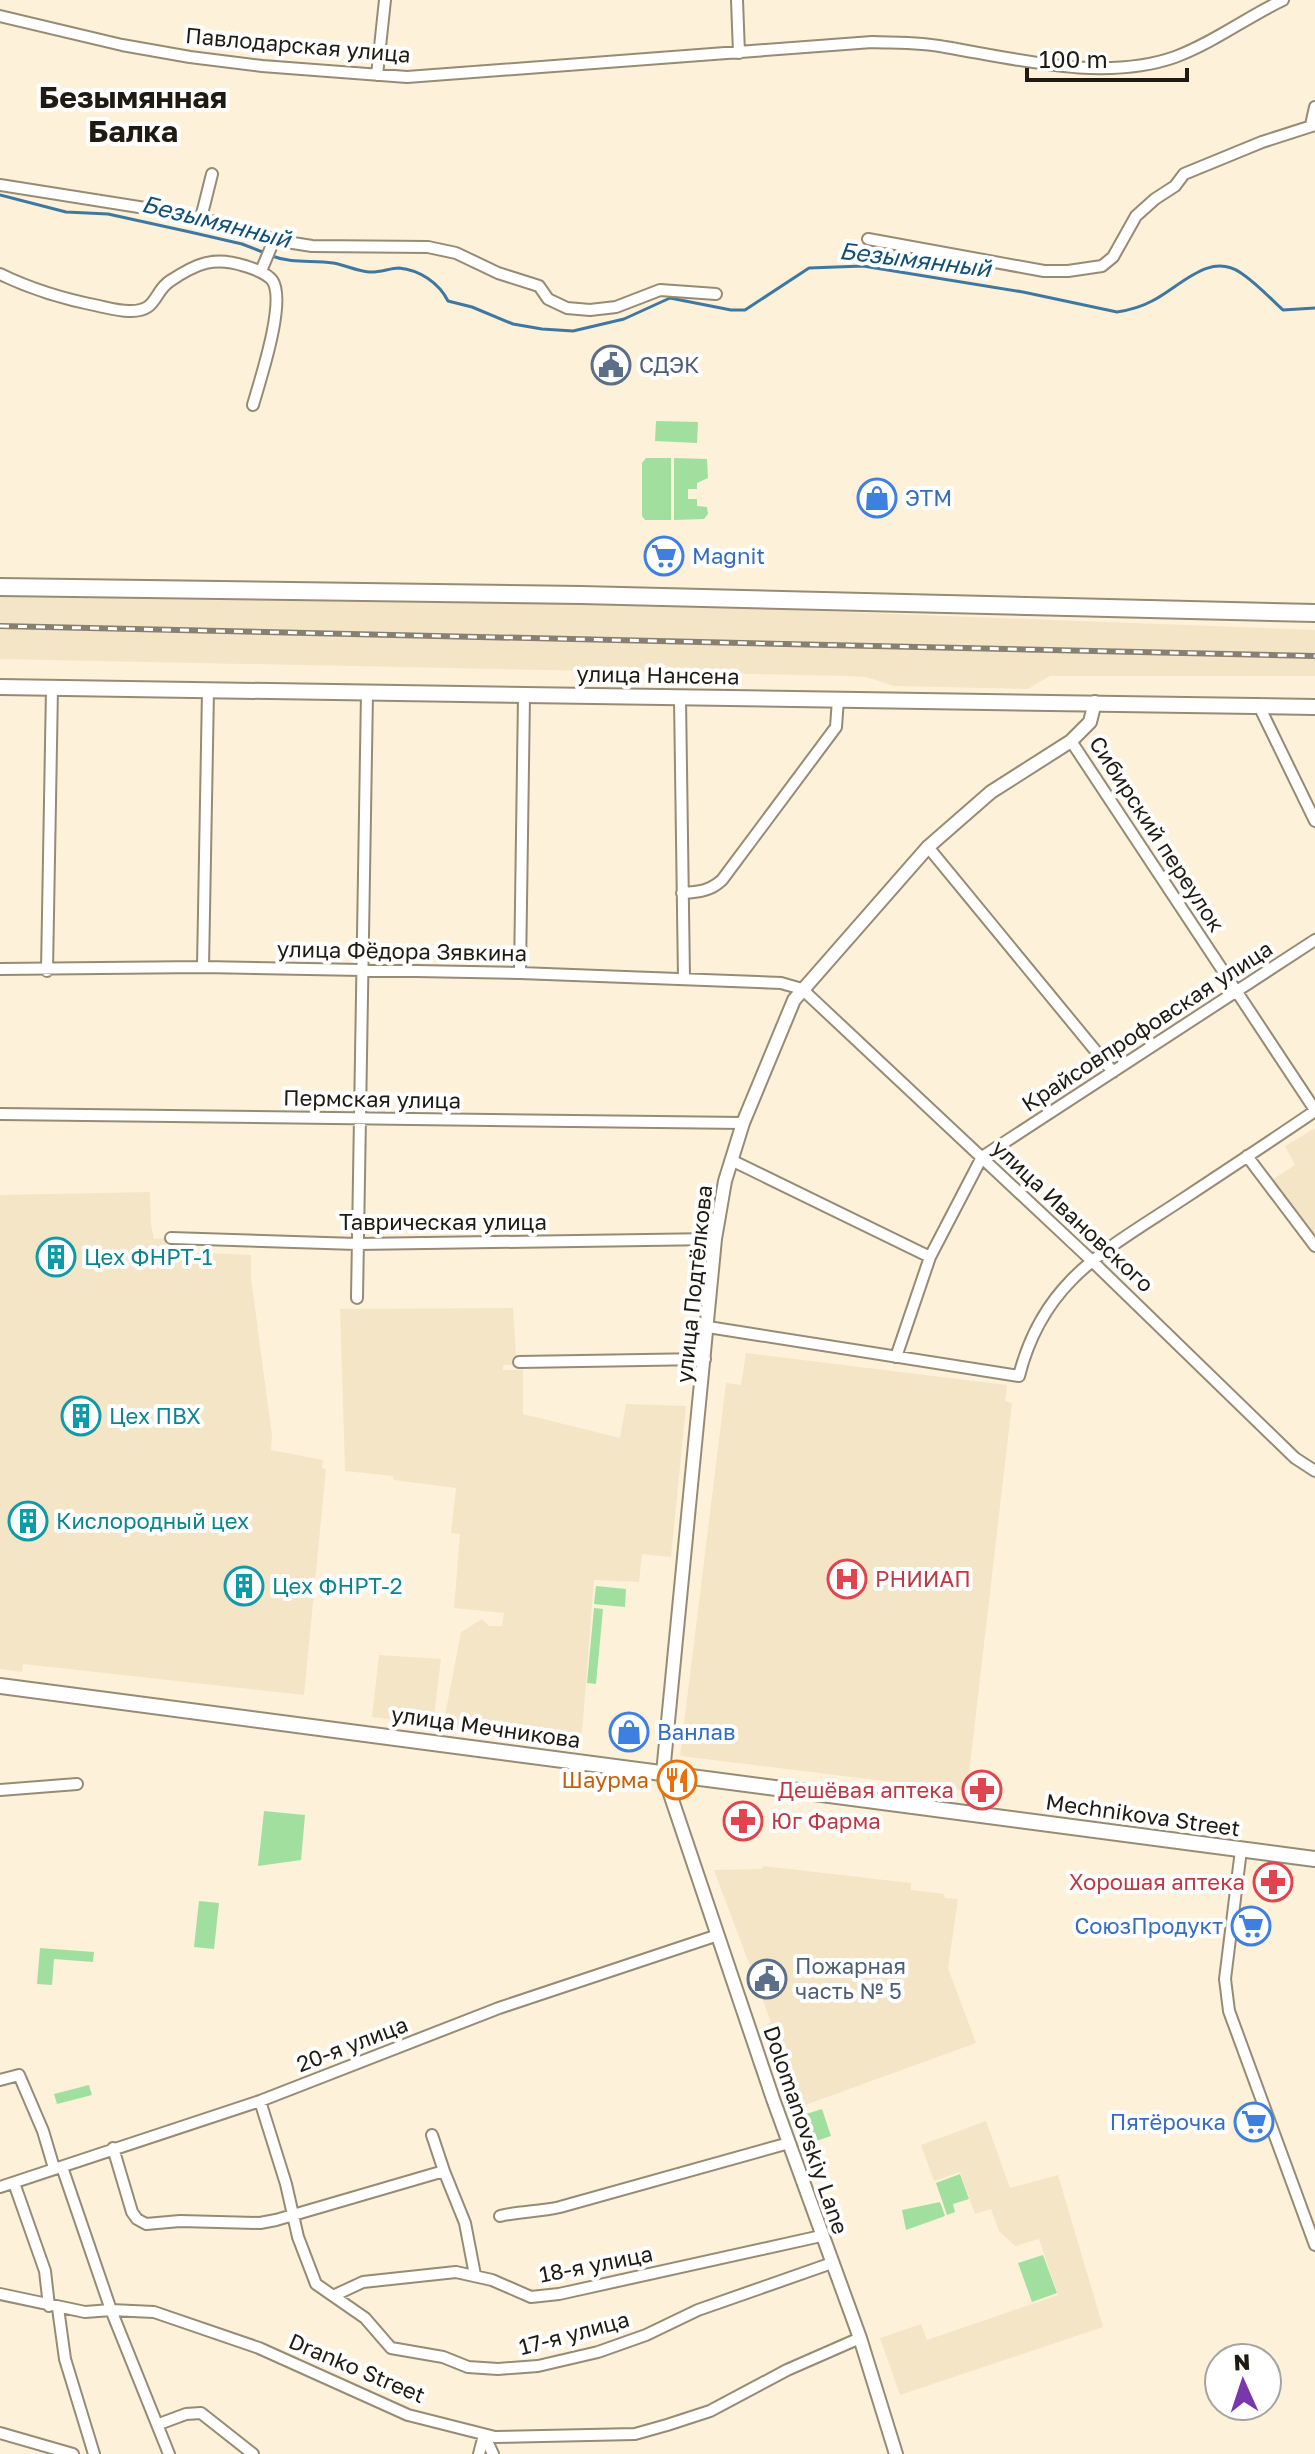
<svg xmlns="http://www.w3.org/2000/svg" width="1315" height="2454" viewBox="0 0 1315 2454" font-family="'Golos Text',sans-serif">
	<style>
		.built { fill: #f5e5c7 }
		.green { fill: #a1df9f }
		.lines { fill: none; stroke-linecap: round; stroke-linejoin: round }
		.stream { stroke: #3e78a2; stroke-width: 3 }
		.minor-casing { stroke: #968b75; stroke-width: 14 }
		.tertiary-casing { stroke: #968b75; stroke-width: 16 }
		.secondary-casing { stroke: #968b75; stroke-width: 18 }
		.primary-casing { stroke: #968b75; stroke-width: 20 }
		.minor { stroke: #fff; stroke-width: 10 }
		.tertiary { stroke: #fff; stroke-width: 12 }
		.secondary { stroke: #fff; stroke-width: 14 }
		.primary { stroke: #fff; stroke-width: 16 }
		.rail-casing { stroke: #877f6f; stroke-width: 6 }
		.rail { stroke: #fff; stroke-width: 3; stroke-dasharray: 9; stroke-linecap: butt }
		.labels { text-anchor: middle; stroke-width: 8; stroke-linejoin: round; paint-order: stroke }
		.street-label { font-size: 22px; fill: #1f1b12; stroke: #fff }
		.service-label { font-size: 22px; fill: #4e5e75; stroke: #fff; text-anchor: start }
		.shop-label { font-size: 22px; fill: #366cbe; stroke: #fff; text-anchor: start }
		.culture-label { font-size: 22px; fill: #0d838f; stroke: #fff; text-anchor: start }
		.health-label { font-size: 22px; fill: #be3a42; stroke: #fff; text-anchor: start }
		.food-label { font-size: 22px; fill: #c56008; stroke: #fff; text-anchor: end }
		.water-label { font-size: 24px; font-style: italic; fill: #115079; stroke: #fff }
		.district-label { font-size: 30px; font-weight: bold; fill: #1f1b12; stroke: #fff }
	</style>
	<rect width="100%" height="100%" fill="#fdf1d9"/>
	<path class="built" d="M0 596 582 602 1315 630V676H1050L1028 689 894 686 866 677 847 676 0 659Z
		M1315 1128V1240L1270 1181 1295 1165 1285 1146Z
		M150 1192 151 1224 154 1239 164 1238 167 1251 251 1255V1278L272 1436 271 1450 323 1460 322 1468 326 1469 304 1695 23 1664 22 1672 0 1669V1195Z
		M513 1308 516 1356 514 1365H503V1370H523V1414L620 1438 626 1404 686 1406 671 1557 642 1554 639 1582 594 1580 582 1733H577L575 1746 443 1726 461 1632 482 1619 489 1626H502L504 1613 454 1608 460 1534 451 1533 456 1488 394 1480 393 1476 345 1471 340 1309Z
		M746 1353 1007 1385 1005 1401 1012 1403 967 1791 680 1756 726 1383 741 1385Z
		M379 1655 441 1659 433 1724 372 1717Z
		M763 1866 911 1883V1890L944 1894 945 1898 958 1899 948 1968 976 2043 797 2108 767 2024 771 2022 714 1870 762 1869Z
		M986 2121 1010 2188 1058 2175 1103 2327 900 2395 880 2338 921 2324 927 2340 1058 2295 1039 2239 1015 2246 999 2231 991 2209 975 2214 960 2172 934 2181 921 2145Z"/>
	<path class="green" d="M656 421 698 422 697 443 655 441Z
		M646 458H671V520H645L642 516V463Z
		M674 458 707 459 708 478 697 483V489H688V499H697V506L707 507 708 514 704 519 674 520Z
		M596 1586 626 1589 625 1607 594 1604Z
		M594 1608 603 1609 596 1684 587 1683Z
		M264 1811 305 1815 301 1860 258 1866Z
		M199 1901 219 1903 214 1949 194 1947Z
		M40 1948 94 1952 93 1962 54 1959 52 1985 37 1984Z
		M89 2085 92 2095 57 2104 54 2094Z
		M822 2109 831 2136 813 2142 803 2115Z
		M960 2174 969 2199 953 2204 955 2212 947 2215 936 2183Z
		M940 2202 945 2216 906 2230 902 2210Z
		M1043 2255 1057 2293 1032 2302 1018 2263Z"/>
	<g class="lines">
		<path class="stream" d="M0 195 66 212 108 214 190 232 242 244 265 253
			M272 256C293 264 311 260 333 263 345 265 357 271 369 272 379 273 390 268 399 268 420 270 439 283 448 301L472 307 513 324 542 329 573 331 624 319 670 298 731 310H745L809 268 863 266 1023 292 1117 312C1130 310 1141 307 1152 301 1180 287 1209 251 1241 273 1256 283 1270 298 1283 310L1315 308"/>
		<g class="minor-casing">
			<path id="minor" d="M737 0 739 53
				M0 16 122 45 190 57 262 66 407 77 872 42C896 43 921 42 945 47 1017 59 1104 82 1175 57 1213 43 1247 17 1283 0
				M377 75 385 0
				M1311 125 1315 107
				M0 185 183 214 259 233 274 240 312 246 428 247 456 253 498 273 539 286 548 299 567 308 590 310 616 307 660 290 716 294
				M201 218 212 174
				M868 239 1044 271H1068L1102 266 1113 257 1136 216 1155 199 1175 186 1184 174 1262 142 1315 125
				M261 271 274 240
				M0 274C33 290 63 299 99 306 108 308 119 311 129 311 158 312 153 292 170 281 197 263 214 256 245 266 254 269 265 272 272 280 287 300 260 380 253 405
				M680 698 684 978
				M1259 706 1315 821
				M1071 741 1315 1110
				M928 847 1113 1072
				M682 893C699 892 710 891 722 880L836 727 838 699
				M203 967 208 691
				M0 969 203 967 520 973 781 983 802 989 1091 1260 1295 1458 1315 1471
				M47 971 52 688
				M520 973 524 696
				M0 1114 743 1123
				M1247 1156 1315 1246
				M731 1160 930 1257
				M171 1238 357 1244 715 1239
				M357 1298 367 693
				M708 1327 1019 1376C1043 1280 1106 1250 1183 1199 1227 1170 1271 1141 1315 1111
				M896 1357 930 1257 982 1157 1315 940
				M519 1362 705 1359
				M0 1790 77 1784
				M1241 1850 1225 1979 1229 2011 1315 2245
				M0 2080 19 2075 43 2131 54 2168
				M260 2101 286 2184 298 2237 316 2284 365 2318 391 2348 443 2357 468 2367 498 2369 538 2366 598 2352 646 2335 698 2310 832 2263
				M432 2135 444 2171 465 2223 475 2275
				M113 2148 132 2212 137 2219 146 2224 180 2221 260 2223 276 2220 444 2171
				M62 2167 111 2310 169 2454
				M14 2183 45 2271 49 2306
				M0 2187 260 2101 499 2008 718 1935
				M500 2216C520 2211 539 2212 560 2207L789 2143
				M0 2294 85 2312 111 2310 154 2312 259 2348 408 2415 495 2437 635 2434 667 2425 710 2411 787 2370 860 2338
				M335 2295 363 2282 456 2272 492 2280 531 2297 559 2294 821 2236
				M58 2308 65 2359 94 2454
				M159 2424 186 2414 201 2413 253 2454
				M0 2433 73 2454
				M484 2435 493 2454
				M479 2454 484 2435"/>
		</g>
		<g class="tertiary-casing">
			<path id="tertiary" d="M896 2454 860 2338 773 2099 663 1773 715 1239 725 1181 743 1123 794 1000 928 847 991 792 1071 741 1090 722 1095 702"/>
		</g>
		<g class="secondary-casing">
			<path id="secondary" d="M0 687 1315 707
				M0 1686 1315 1859"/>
		</g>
		<g class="primary-casing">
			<path id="primary" d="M0 587 581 595 1315 613"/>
		</g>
		<use href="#minor" class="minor"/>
		<use href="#tertiary" class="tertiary"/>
		<use href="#secondary" class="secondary"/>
		<use href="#primary" class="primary"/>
		<g class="rail-casing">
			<path id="rail" d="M0 626 1315 656"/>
		</g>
		<use href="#rail" class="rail"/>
	</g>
	<defs>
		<g id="civic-ring" transform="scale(2)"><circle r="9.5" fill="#fff" stroke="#5c6f8a" stroke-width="1.5"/><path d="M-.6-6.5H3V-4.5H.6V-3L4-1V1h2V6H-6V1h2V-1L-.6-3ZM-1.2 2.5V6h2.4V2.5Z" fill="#5c6f8a"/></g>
		<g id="shop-ring" transform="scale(2)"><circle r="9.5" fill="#fff" stroke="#3f7fe0" stroke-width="1.5"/><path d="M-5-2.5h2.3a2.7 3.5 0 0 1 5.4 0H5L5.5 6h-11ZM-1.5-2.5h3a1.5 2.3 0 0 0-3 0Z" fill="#3f7fe0"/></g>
		<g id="supermarket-ring" transform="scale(2)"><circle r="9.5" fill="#fff" stroke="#3f7fe0" stroke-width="1.5"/><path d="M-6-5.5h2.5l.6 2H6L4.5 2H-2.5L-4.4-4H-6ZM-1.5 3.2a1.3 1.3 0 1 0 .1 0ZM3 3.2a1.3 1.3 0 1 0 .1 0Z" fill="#3f7fe0"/></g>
		<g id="building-ring" transform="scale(2)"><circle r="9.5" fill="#fff" stroke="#0f9aa8" stroke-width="1.5"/><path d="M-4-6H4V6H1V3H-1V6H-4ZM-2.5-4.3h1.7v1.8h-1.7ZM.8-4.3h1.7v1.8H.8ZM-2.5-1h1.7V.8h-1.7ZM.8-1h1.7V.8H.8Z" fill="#0f9aa8"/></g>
		<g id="hospital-ring" transform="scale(2)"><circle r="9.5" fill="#fff" stroke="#e0444e" stroke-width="1.5"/><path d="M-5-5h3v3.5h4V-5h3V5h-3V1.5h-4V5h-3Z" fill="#e0444e"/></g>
		<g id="restaurant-ring" transform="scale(2)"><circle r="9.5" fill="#fff" stroke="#e8710a" stroke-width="1.5"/><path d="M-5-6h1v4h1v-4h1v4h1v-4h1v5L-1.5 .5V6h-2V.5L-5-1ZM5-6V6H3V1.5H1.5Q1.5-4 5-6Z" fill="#e8710a"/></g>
		<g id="pharmacy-ring" transform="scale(2)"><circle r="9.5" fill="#fff" stroke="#e0444e" stroke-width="1.5"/><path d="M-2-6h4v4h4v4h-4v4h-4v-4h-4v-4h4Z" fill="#e0444e"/></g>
	</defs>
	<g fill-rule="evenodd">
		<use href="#civic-ring" x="611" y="365"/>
		<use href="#shop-ring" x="877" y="498"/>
		<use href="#supermarket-ring" x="664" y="556"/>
		<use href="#building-ring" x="56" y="1257"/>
		<use href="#building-ring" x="81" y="1416"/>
		<use href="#building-ring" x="28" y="1521"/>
		<use href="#hospital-ring" x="847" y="1579"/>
		<use href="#building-ring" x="244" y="1586"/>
		<use href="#shop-ring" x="629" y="1732"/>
		<use href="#restaurant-ring" x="677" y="1780"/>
		<use href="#pharmacy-ring" x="982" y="1790"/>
		<use href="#pharmacy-ring" x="743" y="1821"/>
		<use href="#pharmacy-ring" x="1273" y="1882"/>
		<use href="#supermarket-ring" x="1251" y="1926"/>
		<use href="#civic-ring" x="767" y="1979"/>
		<use href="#supermarket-ring" x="1254" y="2122"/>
	</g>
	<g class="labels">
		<g class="street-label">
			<text transform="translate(298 45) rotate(5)" y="8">Павлодарская улица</text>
			<text transform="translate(658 675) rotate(1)" y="8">улица Нансена</text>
			<text transform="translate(1157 834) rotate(57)" y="8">Сибирский переулок</text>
			<text transform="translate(402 951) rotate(1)" y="8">улица Фёдора Зявкина</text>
			<text transform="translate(1147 1026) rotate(-33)" y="8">Крайсовпрофовская улица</text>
			<text transform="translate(372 1099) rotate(1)" y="8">Пермская улица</text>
			<text transform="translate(1073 1216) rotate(43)" y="8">улица Ивановского</text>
			<text x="443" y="1230">Таврическая улица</text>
			<text transform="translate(694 1284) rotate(-84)" y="8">улица Подтёлкова</text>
			<text transform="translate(486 1727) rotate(8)" y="8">улица Мечникова</text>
			<text transform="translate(1143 1815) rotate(8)" y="8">Mechnikova Street</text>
			<text transform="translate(352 2044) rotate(-21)" y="8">20-я улица</text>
			<text transform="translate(806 2130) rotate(71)" y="8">Dolomanovskiy Lane</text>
			<text transform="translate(596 2264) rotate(-11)" y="8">18-я улица</text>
			<text transform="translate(574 2333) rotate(-15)" y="8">17-я улица</text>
			<text transform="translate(357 2368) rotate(23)" y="8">Dranko Street</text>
		</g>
		<g class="service-label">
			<text x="639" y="373">СДЭК</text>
			<text x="795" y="1974">Пожарная<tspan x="795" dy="25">часть № 5</tspan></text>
		</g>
		<g class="shop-label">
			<text x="905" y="506">ЭТМ</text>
			<text x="692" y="564">Magnit</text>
			<text x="657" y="1740">Ванлав</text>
			<text x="1223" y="1934" text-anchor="end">СоюзПродукт</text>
			<text x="1226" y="2130" text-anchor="end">Пятёрочка</text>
		</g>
		<g class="culture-label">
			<text x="84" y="1265">Цех ФНРТ-1</text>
			<text x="109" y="1424">Цех ПВХ</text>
			<text x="56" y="1529">Кислородный цех</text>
			<text x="272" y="1594">Цех ФНРТ-2</text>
		</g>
		<g class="health-label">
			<text x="875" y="1587">РНИИАП</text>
			<text x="954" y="1798" text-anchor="end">Дешёвая аптека</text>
			<text x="771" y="1829">Юг Фарма</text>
			<text x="1245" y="1890" text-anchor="end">Хорошая аптека</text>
		</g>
		<g class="food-label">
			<text x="649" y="1788">Шаурма</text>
		</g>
		<g class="water-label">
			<text transform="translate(216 222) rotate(14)" y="8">Безымянный</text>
			<text transform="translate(915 260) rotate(7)" y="8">Безымянный</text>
		</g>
		<g class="district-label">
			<text x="133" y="108">Безымянная<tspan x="133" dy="34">Балка</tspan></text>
		</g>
	</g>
	<g transform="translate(1243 2382) rotate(357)"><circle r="38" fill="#ffffff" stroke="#a5a4a0" stroke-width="2"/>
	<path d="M0-6L14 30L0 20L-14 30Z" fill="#7937ab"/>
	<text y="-12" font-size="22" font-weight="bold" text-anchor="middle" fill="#1f1b12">N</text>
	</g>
	<path d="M1027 68v12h160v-12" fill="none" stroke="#1f1b12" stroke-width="4"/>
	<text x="1039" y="68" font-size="24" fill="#1f1b12" stroke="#ffffff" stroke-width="6" paint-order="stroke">100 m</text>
</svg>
